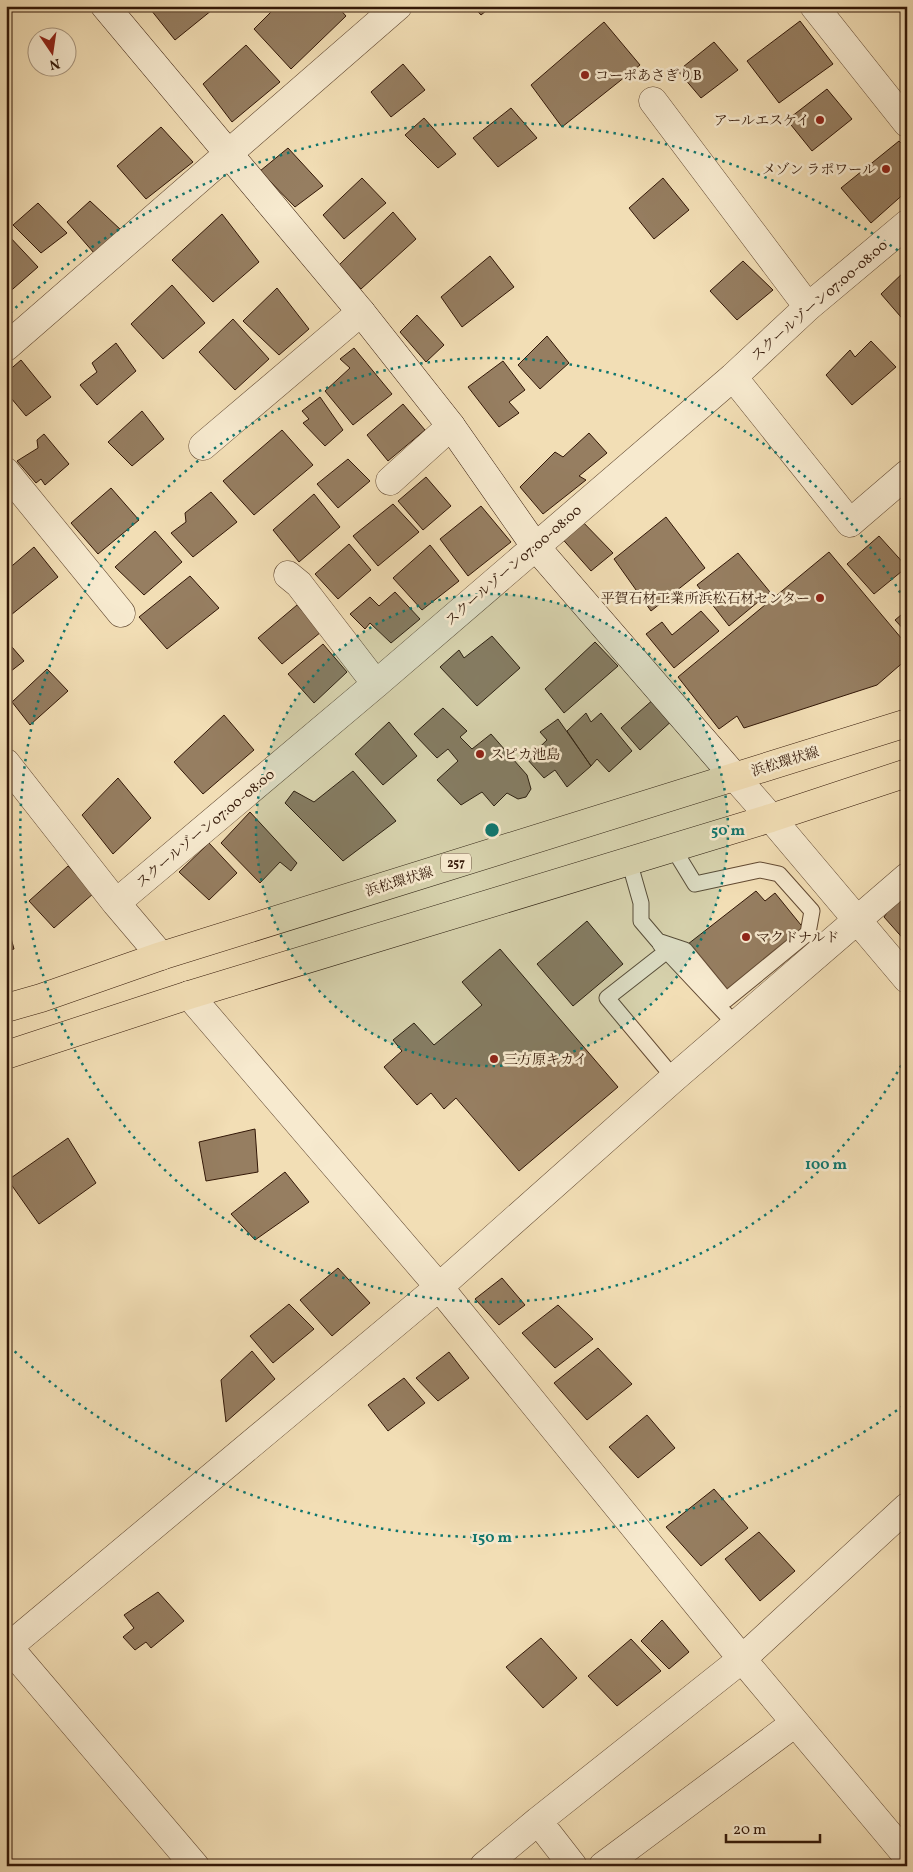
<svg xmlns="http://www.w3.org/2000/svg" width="913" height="1872" viewBox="0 0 913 1872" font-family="Vollkorn,'Noto Serif JP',serif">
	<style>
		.building { fill: #967e61; stroke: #321707 }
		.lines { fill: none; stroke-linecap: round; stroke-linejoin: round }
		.lane-casing { stroke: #624932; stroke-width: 17 }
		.street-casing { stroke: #624932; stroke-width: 29 }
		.secondary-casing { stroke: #321707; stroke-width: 29 }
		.highway-casing { stroke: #321707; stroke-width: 29 }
		.lane { stroke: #f7eacf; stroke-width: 15 }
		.street { stroke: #f7eacf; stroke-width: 28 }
		.secondary { stroke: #f7eacf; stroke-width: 28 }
		.highway { stroke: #f2deb5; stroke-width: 28 }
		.ring { fill: none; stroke: #0f766e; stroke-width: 2.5; stroke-dasharray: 2.5 5 }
		.poi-dot { fill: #8f2418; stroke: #f7eacf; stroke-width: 2 }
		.labels { text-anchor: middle; stroke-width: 5; stroke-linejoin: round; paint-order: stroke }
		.shield { fill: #f7eacf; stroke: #6d5643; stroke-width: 1 }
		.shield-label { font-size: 12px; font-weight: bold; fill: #321707 }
		.poi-label { font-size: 14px; fill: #321707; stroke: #f7eacf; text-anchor: start }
		.street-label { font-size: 14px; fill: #321707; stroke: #f7eacf }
		.centre { fill: #0f766e; stroke: #f7eacf; stroke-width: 2.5 }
		.ring-label { font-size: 15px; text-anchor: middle; font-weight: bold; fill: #0f766e; stroke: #f7eacf; stroke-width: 5; stroke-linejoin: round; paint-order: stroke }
	</style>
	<rect width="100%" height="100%" fill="#f2deb5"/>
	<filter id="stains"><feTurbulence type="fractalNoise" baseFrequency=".004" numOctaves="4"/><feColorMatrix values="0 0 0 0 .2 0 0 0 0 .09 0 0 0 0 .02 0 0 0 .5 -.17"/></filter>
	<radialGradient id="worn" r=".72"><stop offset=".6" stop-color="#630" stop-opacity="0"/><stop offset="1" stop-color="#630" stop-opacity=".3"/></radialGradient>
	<path class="building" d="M6 6H14L6 13Z
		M155 6H217L175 40 151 10Z
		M277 6H337L346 16 291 69 254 29Z
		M473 6H492L481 15Z
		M800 21 833 64 779 103 747 61Z
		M604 22 640 65 562 127 531 85Z
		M714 42 738 70 701 98 678 71Z
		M246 45 280 82 232 122 203 84Z
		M403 64 425 90 391 117 371 92Z
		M827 89 852 119 812 151 787 120Z
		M511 108 537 138 498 167 473 138Z
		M424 118 456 154 438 168 405 135Z
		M161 127 193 162 146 199 117 166Z
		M899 141 907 149V191L871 223 841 188Z
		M288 148 323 186 295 207 260 171Z
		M362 178 386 203 344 239 323 215Z
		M663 178 689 210 654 239 629 208Z
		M90 201 121 230 94 253 67 222Z
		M38 203 67 233 41 253 13 225Z
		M393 212 416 239 361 289 339 265Z
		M222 214 259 262 213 302 172 260Z
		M8 235 38 267 6 295V237Z
		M490 256 514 287 462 327 441 297Z
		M743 261 773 290 737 320 710 291Z
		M907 269V324L881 294Z
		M172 285 205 323 163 359 131 324Z
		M277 288 309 329 279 355 243 321Z
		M417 315 444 345 426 362 400 332Z
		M233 319 269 359 235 390 199 352Z
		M547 336 569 363 540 389 518 365Z
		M871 341 896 367 852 405 826 375 850 350 855 357Z
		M116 343 136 371 97 405 80 385 97 372 92 363Z
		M354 348 392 394 353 425 325 391 350 368 340 359Z
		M21 360 51 397 26 416 6 392V373Z
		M503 361 525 390 509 402 519 413 499 427 468 387Z
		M320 397 343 430 325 446 303 423 309 419 302 411Z
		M403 404 425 430 388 461 367 435Z
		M142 411 164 439 132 466 108 442Z
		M282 430 313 465 254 515 223 481Z
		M589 433 607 453 579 476 586 480 543 514 520 487 555 452 563 457Z
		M44 434 69 464 45 485 41 479 36 483 17 461 38 448 37 440Z
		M348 459 370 481 338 508 317 484Z
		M426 477 451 506 423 530 398 501Z
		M111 488 139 520 98 554 71 523Z
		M211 492 237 522 193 557 171 533 186 522 185 513Z
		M314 494 340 527 299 562 273 530Z
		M393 504 419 532 378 566 353 536Z
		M481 506 511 542 468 576 440 539Z
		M578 517 613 553 591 571 558 534Z
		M666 517 705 568 651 611 614 559Z
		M155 531 182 562 144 595 115 567Z
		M879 536 907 567 874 594 847 564Z
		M907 537V548L901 541Z
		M349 544 371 570 338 599 315 574Z
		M430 545 459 581 422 610 393 578Z
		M34 547 58 577 6 619V571Z
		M829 552 907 645V659L877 685 744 728 737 716 719 729 678 677Z
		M738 553 770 592 729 626 697 585Z
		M190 576 219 608 167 649 139 617Z
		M395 592 420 619 391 643 370 623 365 629 350 614 370 597 379 606Z
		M297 605 321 632 282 664 258 638Z
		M907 610V633L895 620Z
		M701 611 719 631 674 668 646 634 662 622 672 635Z
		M492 636 520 668 477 706 440 667 459 650 464 658Z
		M6 640 24 661 6 675Z
		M595 642 618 666 564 713 545 689Z
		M323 644 347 672 314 703 288 674Z
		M47 669 68 691 30 725 12 702Z
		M655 698 675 718 640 750 621 728Z
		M443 708 467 731 460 737 472 749 491 734 527 775 531 789 526 797 518 799 507 793 494 806 482 792 461 805 437 780 458 761 448 749 437 758 414 734Z
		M586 713 591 722 601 713 632 751 609 772 597 759 591 766 567 731Z
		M224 715 254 750 203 794 174 762Z
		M558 719 591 766 567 787 555 770 544 778 527 759 547 740 540 732Z
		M389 722 417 756 383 785 355 754Z
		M353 771 396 821 343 861 285 803 294 791 314 802Z
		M118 778 151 818 113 854 82 815Z
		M250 812 297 863 291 871 280 862 260 883 221 843Z
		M209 843 237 873 209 900 179 872Z
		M68 866 94 893 54 928 29 901Z
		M756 891 765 901 775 893 805 930 727 992 688 944Z
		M907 892V943L884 917 895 901Z
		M6 920 14 949 6 951Z
		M587 921 623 964 573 1006 537 964Z
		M500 949 618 1087 519 1171 456 1098 444 1109 431 1093 417 1105 384 1067 402 1051 393 1040 414 1023 434 1045 482 1005 462 982Z
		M255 1129 258 1172 206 1181 199 1142Z
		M68 1138 96 1183 39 1224 8 1180Z
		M285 1172 309 1202 255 1240 231 1214Z
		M338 1268 370 1303 332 1336 300 1300Z
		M502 1278 525 1305 499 1325 475 1299Z
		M289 1304 314 1329 273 1363 250 1336Z
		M558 1305 593 1339 555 1368 522 1333Z
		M598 1348 632 1384 587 1420 554 1383Z
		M252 1351 275 1379 226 1422 221 1380Z
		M449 1352 469 1378 438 1401 416 1378Z
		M404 1378 425 1403 388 1431 368 1405Z
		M647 1415 675 1448 638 1478 609 1447Z
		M714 1489 748 1528 701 1566 666 1527Z
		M759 1532 795 1571 760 1601 725 1559Z
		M158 1592 184 1621 151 1648 146 1642 135 1650 123 1637 134 1628 124 1615Z
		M662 1620 689 1652 669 1669 641 1641Z
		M541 1638 577 1678 543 1708 506 1667Z
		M631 1639 661 1671 617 1706 588 1676Z"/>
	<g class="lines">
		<g class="lane-casing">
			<path id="lane" d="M629 861 641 903V921L658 941 685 950 726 1000 808 933 812 911 779 874 760 870 695 884 673 848
				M660 944 736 1025
				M667 951 607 998 674 1078"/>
		</g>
		<g class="street-casing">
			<path id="street" d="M814 6 907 123
				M653 101 808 307
				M6 347 398 6
				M733 377 850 523 907 474
				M203 446 361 312
				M6 472 121 613
				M390 481 451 426
				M288 575 299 584 376 684
				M6 763 116 903 161 956
				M734 776 771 818 907 979
				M116 903 376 684 733 377 808 307 907 224
				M189 995 439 1287 742 1659 907 1856
				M6 1644 195 1866
				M6 1649 439 1287 674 1078 907 877
				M538 1821 573 1866
				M484 1866 538 1821 742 1659 907 1507
				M603 1866 795 1723"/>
		</g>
		<g class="secondary-casing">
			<path id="secondary" d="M105 6 361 312 451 426 535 546 734 776"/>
		</g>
		<g class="highway-casing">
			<path id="highway" d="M6 1008 41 998 161 956 907 723
				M6 1055 189 995 771 818 907 773"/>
		</g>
		<use href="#lane" class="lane"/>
		<use href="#street" class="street"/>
		<use href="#secondary" class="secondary"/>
		<use href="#highway" class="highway"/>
	</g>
	<circle cx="492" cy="830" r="236" fill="#0f766e" fill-opacity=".12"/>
	<g class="ring">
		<circle cx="492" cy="830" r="236"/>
		<path d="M905 1059A472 472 0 1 1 905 601"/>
		<path d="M903 1406A707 707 0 0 1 10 1347M10 313A707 707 0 0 1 903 254"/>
	</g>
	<g class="poi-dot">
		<circle cx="585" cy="75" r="5"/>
		<circle cx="820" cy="120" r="5"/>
		<circle cx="886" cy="169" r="5"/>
		<circle cx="820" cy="598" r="5"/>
		<circle cx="480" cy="754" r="5"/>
		<circle cx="746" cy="937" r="5"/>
		<circle cx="494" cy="1059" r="5"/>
	</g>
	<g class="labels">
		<rect class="shield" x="441" y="853.5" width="30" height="19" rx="4"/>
		<g class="shield-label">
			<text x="456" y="867">257</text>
		</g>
		<g class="poi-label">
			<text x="595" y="80">コーポあさぎりB</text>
			<text x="810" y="125" text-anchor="end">アールエスケイ</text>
			<text x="876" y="174" text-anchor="end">メゾン ラポワール</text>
			<text x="810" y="603" text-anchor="end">平賀石材工業所浜松石材センター</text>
			<text x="490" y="759">スピカ池島</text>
			<text x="756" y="942">マクドナルド</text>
			<text x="504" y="1064">三方原キカイ</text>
		</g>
		<g class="street-label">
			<text transform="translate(819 300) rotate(-41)" y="5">スクールゾーン07:00-08:00</text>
			<text transform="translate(513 565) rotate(-41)" y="5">スクールゾーン07:00-08:00</text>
			<text transform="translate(785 761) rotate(-17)" y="5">浜松環状線</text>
			<text transform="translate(205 828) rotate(-40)" y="5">スクールゾーン07:00-08:00</text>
			<text transform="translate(399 881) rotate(-17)" y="5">浜松環状線</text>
		</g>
	</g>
	<circle cx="492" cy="830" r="8" class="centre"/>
	<g class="ring-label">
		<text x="728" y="835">50 m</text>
		<text x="826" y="1169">100 m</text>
		<text x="492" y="1542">150 m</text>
	</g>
	<rect width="913" height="1872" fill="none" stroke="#f2deb5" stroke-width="25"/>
	<rect x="8" y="8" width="898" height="1857" fill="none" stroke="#321707" stroke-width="2.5"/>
	<rect x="12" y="12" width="888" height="1847" fill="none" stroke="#321707"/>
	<g transform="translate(52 52) rotate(167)"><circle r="24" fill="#f7eacf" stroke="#a8967f"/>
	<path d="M0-4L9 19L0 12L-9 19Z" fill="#8f2418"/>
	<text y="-8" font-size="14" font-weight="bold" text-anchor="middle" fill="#321707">N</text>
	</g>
	<path d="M726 1834v8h94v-8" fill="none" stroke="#321707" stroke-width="2.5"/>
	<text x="733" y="1834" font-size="15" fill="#321707" stroke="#f7eacf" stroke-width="4" paint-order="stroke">20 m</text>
	<rect width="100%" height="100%" filter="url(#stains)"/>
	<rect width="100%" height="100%" fill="url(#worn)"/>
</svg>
